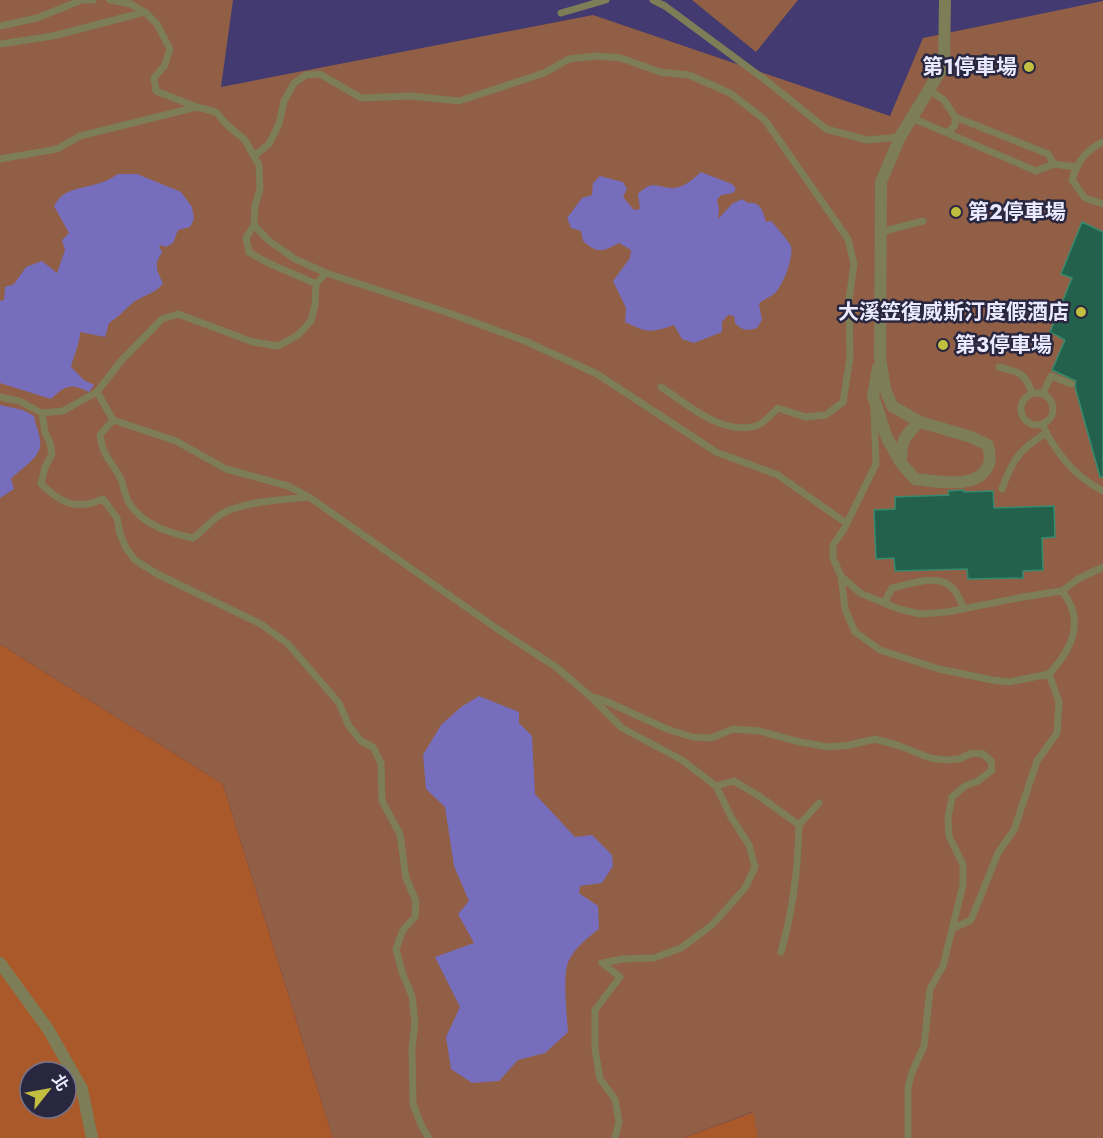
<svg xmlns="http://www.w3.org/2000/svg" width="1103" height="1138" viewBox="0 0 1103 1138" font-family="Jost,'Noto Sans TC',sans-serif">
	<style>
		.green { fill: #915f45 }
		.forest { fill: #aa592b; fill-rule: evenodd }
		.water { fill: #776dbd }
		.building { fill: #23614d; stroke: #368a6e; stroke-width: 1.5 }
		.lines { fill: none; stroke-linecap: round; stroke-linejoin: round }
		.service { stroke: #7d7d57; stroke-width: 7 }
		.minor { stroke: #7d7d57; stroke-width: 12 }
		.poi-dot { fill: #c1be40; stroke: #29263f; stroke-width: 2 }
		.labels { text-anchor: middle; stroke-width: 5; stroke-linejoin: round; paint-order: stroke }
		.poi-label { font-size: 21px; font-weight: bold; fill: #eae9fe; stroke: #29263f; text-anchor: end }
	</style>
	<rect width="100%" height="100%" fill="#423a71"/>
	<path class="green" d="M0 0H233L221 87 593 15 890 116 923 38 1103 1V1138H758L752 1112 683 1138H333L223 784 0 644Z
		M692 0H798L756 52Z"/>
	<path class="forest" d="M0 644 223 784 333 1138H0ZM30 1072H66V1108H30Z
		M753 1112 758 1138H683Z"/>
	<path class="water" d="M701 172 732 184 736 189 733 193 721 195 717 200 719 209 718 219 732 204 742 199 748 203C761 201 763 212 766 222L771 221C774 224 790 243 791 246 794 257 783 286 774 294 769 298 763 299 759 304L762 320 757 328C747 331 743 331 735 323L734 316 728 315 722 322V332L694 343 682 339 674 325C651 333 647 333 625 322L626 308 613 281 630 258 631 250 619 243C602 252 598 254 583 241L581 231 571 228 567 218 582 198 592 195 593 183 600 176 623 182 627 189 623 197 634 210 640 209 638 194C652 181 653 186 670 188 682 189 692 180 701 172Z
		M118 174H137L181 192 192 207 194 219 190 227 178 230 173 243 166 247 159 245 162 253C153 264 157 271 163 283 156 293 145 295 135 301 126 308 119 317 109 323L105 337 80 332C80 343 74 355 71 367L84 380 94 385 89 392C70 383 66 385 51 399L0 383V301L4 300 5 287 14 284 26 267 42 261 57 273 65 250 62 240 69 233 54 206C64 187 82 189 100 183 107 181 113 177 118 174Z
		M0 405 23 410 34 416C35 424 39 432 40 439 44 457 21 468 11 479L14 489 0 498Z
		M479 696 519 712V723L532 736 535 794 575 837 592 835 612 855 613 866 602 883 580 886 579 893 598 906 599 929C588 937 576 947 569 960 562 973 567 1016 568 1032L545 1053 518 1060 499 1081 472 1083 451 1069 446 1037 460 1007 435 957 474 943 458 914 469 901 454 866 445 807 426 789 423 755 441 725 461 707Z"/>
	<path class="building" d="M1082 222 1103 232V477H1100L1075 387 1076 381 1052 370 1065 340 1050 332 1072 278 1061 274Z
		M964 490V492L993 491 994 508 1054 506 1055 537 1042 538 1043 570 1023 571V578L968 579 967 569 895 571 894 558 876 559 874 510 895 509V497L949 495 948 491Z"/>
	<g class="lines">
		<path class="service" d="M110 0 131 4 144 12
			M653 0 665 6 768 82 826 129 867 140 900 137
			M561 13 606 0
			M0 26 37 18 82 0H93
			M0 44 53 36 145 12 157 24 170 49 165 65 154 78 156 91 197 107
			M929 90 944 100 955 117 1048 154 1054 164
			M912 118 1036 171 1054 164 1076 167
			M948 133 955 125V117
			M1103 142C1086 150 1077 162 1072 180L1085 198 1103 204
			M254 156 269 144 279 124 284 101 294 83 306 75 320 74 361 98 411 96 459 101 544 73 569 59 596 56 621 58 660 72 689 75 730 93 765 120 848 239 854 264 849 300 850 358 843 402 826 415 805 417 778 408C772 414 763 424 756 426 722 436 687 404 661 387
			M0 159 57 149 80 136 197 107 216 112 226 124 245 140 259 165 260 189 255 206 254 225 268 240 295 259 326 273 449 313 525 341 597 374 716 452 778 475 846 523
			M254 225 246 238 249 252C270 266 294 273 316 284L326 273
			M881 232 923 221
			M999 367C1018 372 1025 372 1032 393
			M97 392 121 361 162 319 178 314 253 342 278 346 298 335 311 321 315 305 316 284
			M1021 409a16 16 0 1 1 32 0a16 16 0 1 1-32 0Z
			M1043 393 1051 376 1071 384
			M0 397 19 401 42 413
			M874 410 876 464 844 529 833 545V558L841 576 860 593 899 609 920 614 947 612 1023 597 1062 591 1078 579 1103 567
			M113 420 97 392 63 411 42 413 45 432 50 443 52 454 45 467 41 484C61 503 76 511 103 499L117 518 120 534 126 548 135 560 157 574 261 624 288 644 339 703 349 726 361 741 373 747 381 763 382 801 400 834 406 878 416 901 415 917 403 930 396 949 402 972 412 996 415 1023 412 1048 413 1104 422 1127 429 1138
			M1042 424C1056 453 1074 476 1103 491
			M1002 489C1012 460 1020 449 1046 433
			M309 497C283 500 238 501 217 517 209 523 202 532 193 538 169 533 143 525 129 503 124 495 124 485 120 477 110 459 103 457 100 435L113 420 176 441 226 469 288 486 309 497 496 628 556 667 591 697 601 699 667 729 692 737 711 738 733 729 759 731 800 742 829 747 850 745 875 739 897 745 930 758 946 760 959 759 972 753 983 754 991 761 992 770 978 781 965 786 952 797 948 818 949 836 963 865V885L943 966 930 989 924 1046 911 1075 908 1088V1138
			M841 576 845 609 855 632 880 650 939 669 992 680 1009 682 1049 674
			M884 603 892 588C911 584 941 571 955 591 959 596 961 603 964 609
			M591 697 622 728 682 760 716 786 731 817 749 845 755 867 745 888 712 925 681 948 654 958 622 959 602 963 620 977 595 1010V1049L600 1079 615 1099 619 1122 615 1138
			M716 786 734 781 759 796 799 825C798 868 793 911 781 952
			M799 825 819 803
			M952 929 971 920 998 853 1014 830 1037 761 1057 733 1059 702 1049 674C1072 649 1086 621 1062 591"/>
		<path class="minor" d="M878 368 873 396 887 438 901 463 915 479C937 481 979 491 989 464 991 459 989 451 988 445L971 437 920 422C903 436 901 442 901 463
			M920 422 892 406 885 389 880 357 881 182 900 137 944 65 945 0
			M0 963 48 1029 82 1089 92 1138"/>
	</g>
	<g class="poi-dot">
		<circle cx="1029" cy="67" r="6"/>
		<circle cx="956" cy="212" r="6"/>
		<circle cx="1081" cy="312" r="6"/>
		<circle cx="943" cy="345" r="6"/>
	</g>
	<g class="labels">
		<g class="poi-label">
			<text x="1017" y="74">第1停車場</text>
			<text x="968" y="219" text-anchor="start">第2停車場</text>
			<text x="1069" y="319">大溪笠復威斯汀度假酒店</text>
			<text x="955" y="352" text-anchor="start">第3停車場</text>
		</g>
	</g>
	<g transform="translate(48 1090) rotate(59)"><circle r="28" fill="#29263f" stroke="#76748b" stroke-width="1.5"/>
	<path d="M0-4.5L10 22L0 15L-10 22Z" fill="#c1be40"/>
	<text y="-9" font-size="16" font-weight="bold" text-anchor="middle" fill="#eae9fe">北</text>
	</g>
</svg>
